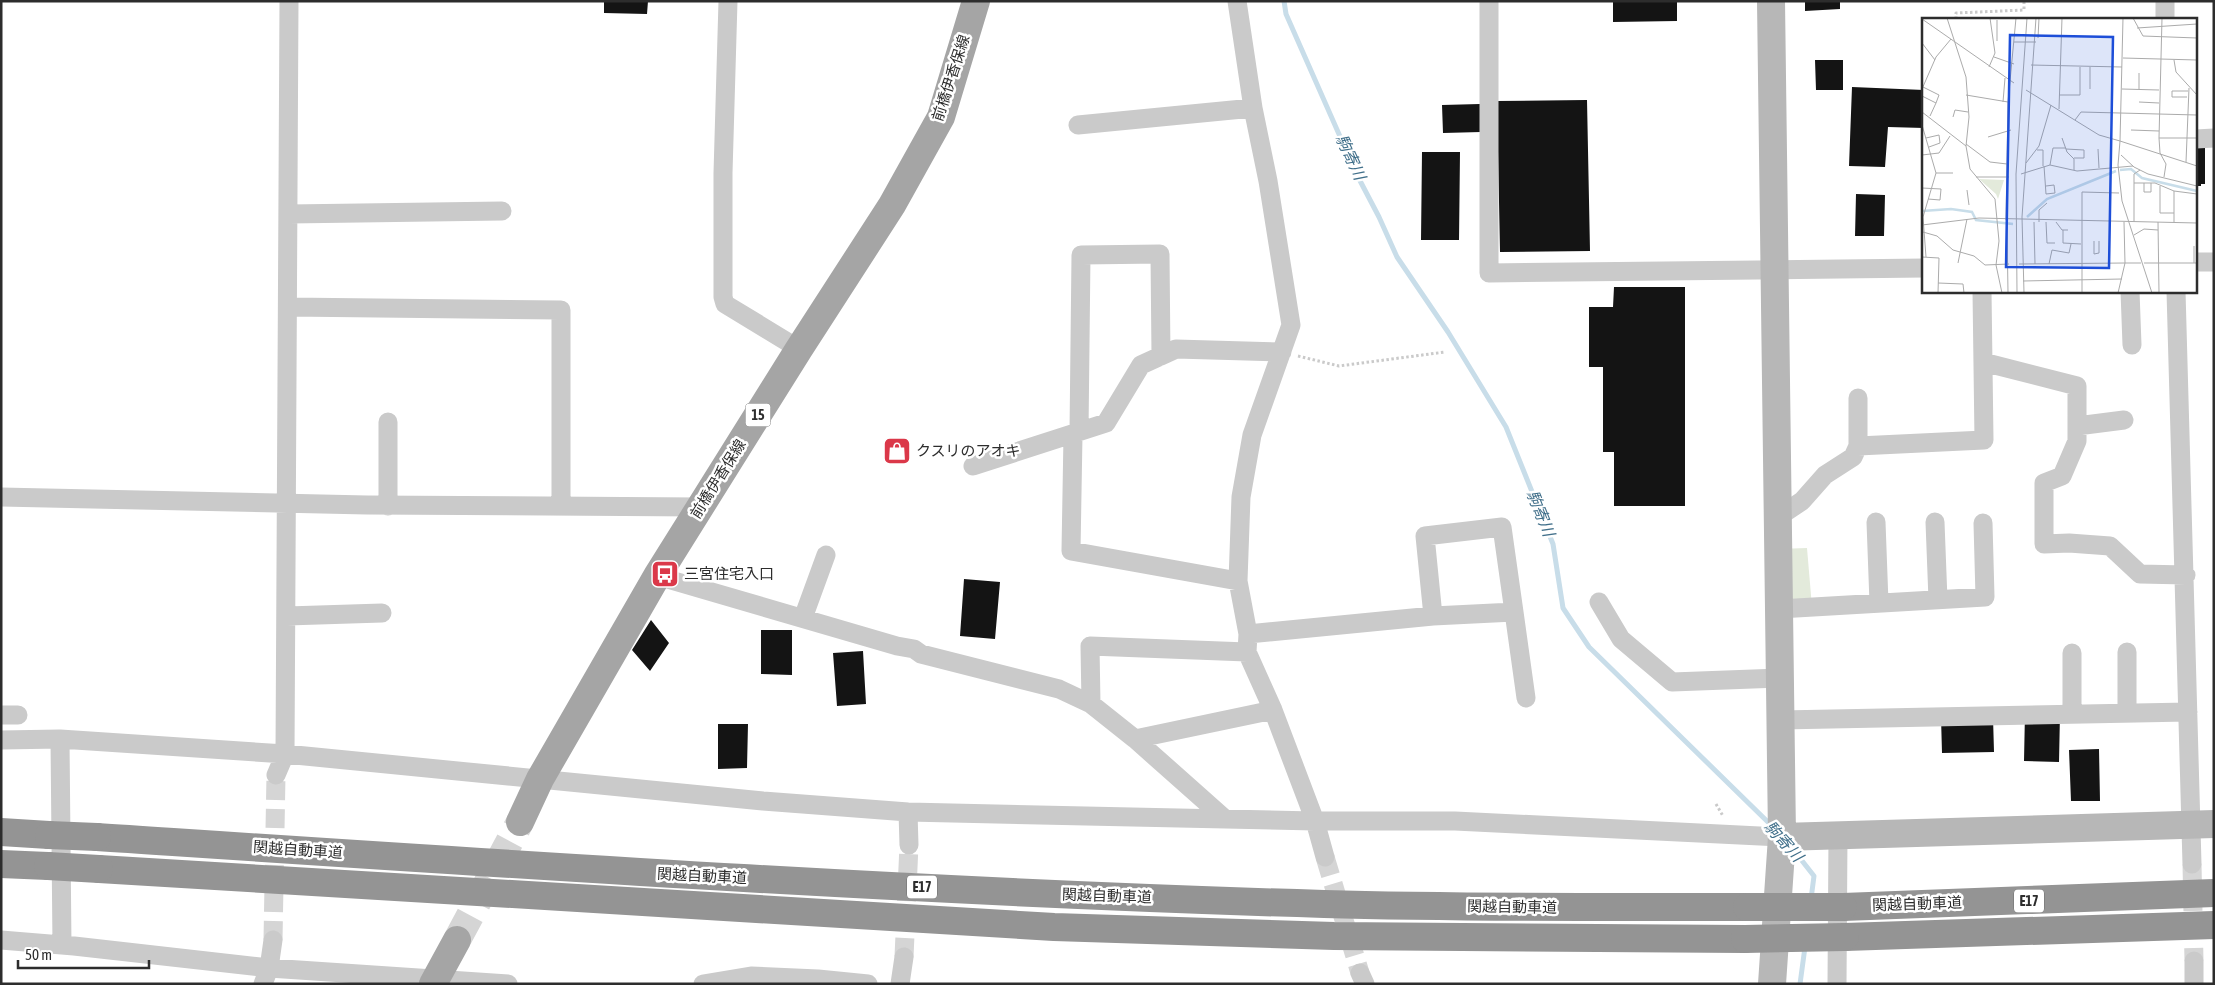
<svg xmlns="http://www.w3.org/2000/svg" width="2215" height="985" viewBox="0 0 2215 985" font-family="'Asap Condensed','Noto Sans JP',sans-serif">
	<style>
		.green { fill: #e3eadb }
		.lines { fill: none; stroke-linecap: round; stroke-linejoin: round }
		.stream { stroke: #c8dde9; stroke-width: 5 }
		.building { fill: #141414 }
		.street-tunnel { stroke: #d5d5d5; stroke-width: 19; stroke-dasharray: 19 9; stroke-linecap: butt }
		.primary-tunnel { stroke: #d5d5d5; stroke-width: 28; stroke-dasharray: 28 14; stroke-linecap: butt }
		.path { stroke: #cacaca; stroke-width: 3; stroke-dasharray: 2.5 2.5; stroke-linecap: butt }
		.street { stroke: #cacaca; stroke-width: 19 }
		.secondary { stroke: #b7b7b7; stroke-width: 28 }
		.primary { stroke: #a5a5a5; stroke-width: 28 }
		.highway { stroke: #949494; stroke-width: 28 }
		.highway-bridge { stroke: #949494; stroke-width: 28 }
		.labels { text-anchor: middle; stroke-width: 5; stroke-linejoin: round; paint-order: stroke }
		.shield { fill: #fff; stroke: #6c6c6c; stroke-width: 1 }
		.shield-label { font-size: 14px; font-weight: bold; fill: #2d2d2d }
		.street-label { font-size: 15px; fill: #2d2d2d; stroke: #fff }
		.poi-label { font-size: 15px; fill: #2d2d2d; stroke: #fff; text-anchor: start }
		.water-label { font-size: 16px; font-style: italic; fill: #406f8a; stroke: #fff }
		.inset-river { fill: none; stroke: #c8dde9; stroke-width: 2.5 }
		.inset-road { fill: none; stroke: #ababab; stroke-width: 1 }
		.view { fill: #1d4ed8; fill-opacity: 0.15; stroke: #1d4ed8; stroke-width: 2.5 }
		.inset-edge { fill: none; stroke: #2d2d2d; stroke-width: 2.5 }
	</style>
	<rect width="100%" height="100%" fill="#fff"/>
	<path class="green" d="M1807 548 1812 607 1779 603 1778 549Z"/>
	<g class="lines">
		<path class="stream" d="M1284 1 1286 14 1357 175 1379 217 1397 257 1448 332 1506 427 1553 544 1563 608 1589 647 1773 827
			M1792 848 1814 876 1811 899
			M1800 984 1805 947"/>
	</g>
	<path class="building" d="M604 1H648L647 14 604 13Z
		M1613 1H1677V21L1613 22Z
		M1805 1H1840V9L1805 11Z
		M1815 60H1843V90H1816Z
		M1852 87 1924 90V128L1888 127 1885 167 1849 166Z
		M1587 100 1590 251 1500 252 1497 101Z
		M1480 104 1481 132 1443 133 1442 105Z
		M2196 148H2205V184H2201V186H2196Z
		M1422 152H1460L1459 240H1421Z
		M1856 194 1885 195 1884 236H1855Z
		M1614 287H1685V506H1614V452H1603V367H1589V307H1613Z
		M964 579 1000 582 995 639 960 636Z
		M651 620 669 643 650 671 632 650Z
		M761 630H792V675L761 674Z
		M863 651 866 704 837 706 833 653Z
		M2025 712 2060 713 2059 762 2024 761Z
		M1941 717H1993L1994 752 1942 753Z
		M718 724H748L747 768 718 769Z
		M2099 749 2100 801H2071L2069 750Z"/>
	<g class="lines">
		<path class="street-tunnel" d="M1325 857 1360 973
			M2192 864 2194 961
			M273 940 276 775
			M904 957 909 845"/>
		<path class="primary-tunnel" d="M457 940 520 822"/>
		<path class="path" d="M1956 19V13L2024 10V1
			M1298 356 1339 366 1445 352
			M1716 804 1723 816"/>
		<path class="street" d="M728 1 723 173V297L725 304 799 349
			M1237 1 1253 108 1268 181 1291 325 1252 435 1241 497 1238 581 1248 634 1247 652 1273 710 1315 821 1325 857
			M1489 1V273L1924 268
			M2165 1V19
			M1078 125 1253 108
			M2196 139 2214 138
			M289 214 502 211
			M2196 262H2214
			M2130 291 2132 345
			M2176 291 2192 864
			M289 307 561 310V506
			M1983 362 2077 386V441L2062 476 2044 483V544L2069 543 2110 546 2140 574 2186 575
			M2077 426 2124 420
			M1079 432 1081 255 1160 254 1161 356
			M1073 435 1071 551 1238 581
			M1858 446 1984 440 1982 291
			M973 466 1106 423 1141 365 1176 349 1282 352
			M1 497 367 505 700 507
			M388 506V422
			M1778 517 1802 501 1825 475 1853 457 1858 446V398
			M1876 522 1879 603
			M1935 522 1938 600
			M657 576 897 646 914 649 921 654 1059 689 1091 704 1135 739 1224 818
			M1599 602 1621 639 1672 682 1780 678
			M1779 609 1985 597 1983 523
			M1514 612 1526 698
			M287 616 382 613
			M803 618 826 555
			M1248 634 1433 616 1514 612 1502 527 1425 536 1433 616
			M2127 652V713
			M2072 653V714
			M1091 704 1090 646 1247 652
			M1 715H18
			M1781 720 2188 712
			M60 739 62 945
			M1135 739 1273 710
			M1 740 60 739 285 754 763 801 908 812 1315 821H1455L1782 837
			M276 775 285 754 289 1
			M908 812 909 845
			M1 940 74 946 269 968 508 984
			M1360 973 1365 984
			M263 984 269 968 273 940
			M703 984 751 976 818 979 868 984
			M900 984 904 957
			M1837 984 1838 835
			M2194 984V961"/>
		<path class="secondary" d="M1771 1 1782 837 1772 984
			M1782 837 2214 824"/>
		<path class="primary" d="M520 822 540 779 657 576 799 349 892 205 941 117 976 1
			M433 984 457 940"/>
		<path class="highway" d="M1 832 49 835
			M97 837C506 864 914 892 1324 904 1465 908 1606 907 1747 907
			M1 864 48 866
			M99 869 1054 927 1334 936 1745 939
			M1843 907 2214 893
			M1845 937 2214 925"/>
		<path class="highway-bridge" d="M49 835 97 837
			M48 866 99 869
			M1747 907H1843
			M1745 939 1845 937"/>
	</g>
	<defs>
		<g id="shop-square" transform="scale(1.4375)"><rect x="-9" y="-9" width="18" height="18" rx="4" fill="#db3849" stroke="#fff"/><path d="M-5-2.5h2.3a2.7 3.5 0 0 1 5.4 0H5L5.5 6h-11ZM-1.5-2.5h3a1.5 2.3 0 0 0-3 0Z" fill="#fff"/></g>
		<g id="bus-square" transform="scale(1.4375)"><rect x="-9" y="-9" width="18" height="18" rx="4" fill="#db3849" stroke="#fff"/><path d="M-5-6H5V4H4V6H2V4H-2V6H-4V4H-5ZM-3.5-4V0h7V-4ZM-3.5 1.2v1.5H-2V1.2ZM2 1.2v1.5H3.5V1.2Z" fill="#fff"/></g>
	</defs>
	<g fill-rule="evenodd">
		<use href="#shop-square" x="897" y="451"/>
		<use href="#bus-square" x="665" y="574"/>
	</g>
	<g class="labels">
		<g class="shield">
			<rect x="745.5" y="403.5" width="25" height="23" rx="4"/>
			<rect x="907" y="875.5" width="30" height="23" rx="4"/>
			<rect x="2014" y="889.5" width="30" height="23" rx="4"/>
		</g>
		<g class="shield-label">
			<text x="758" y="420">15</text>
			<text x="922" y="892">E17</text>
			<text x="2029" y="906">E17</text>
		</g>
		<g class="street-label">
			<text transform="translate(951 78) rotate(-72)" y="5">前橋伊香保線</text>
			<text transform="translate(718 479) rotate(-58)" y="5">前橋伊香保線</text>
			<text transform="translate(298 850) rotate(4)" y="5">関越自動車道</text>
			<text transform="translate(702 876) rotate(3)" y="5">関越自動車道</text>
			<text transform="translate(1107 896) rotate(2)" y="5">関越自動車道</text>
			<text transform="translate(1917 904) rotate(-2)" y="5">関越自動車道</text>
			<text transform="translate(1512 907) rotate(1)" y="5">関越自動車道</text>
		</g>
		<g class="poi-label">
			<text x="916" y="456">クスリのアオキ</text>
			<text x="684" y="579">三宮住宅入口</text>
		</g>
		<g class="water-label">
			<text transform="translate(1351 157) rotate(65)" y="6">駒寄川</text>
			<text transform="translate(1541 513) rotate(68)" y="6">駒寄川</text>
			<text transform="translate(1784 841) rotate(48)" y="6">駒寄川</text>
		</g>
	</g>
	<g transform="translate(1922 18)">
		<rect width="275" height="275" fill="#fff"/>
		<path d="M57 161 82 162 76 181 74 176Z" fill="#e3eadb"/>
		<path class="inset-river" d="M198 152 209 151 220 160 275 173M0 193 29 191 50 194 54 202 91 206M105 199 125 181 194 153"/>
		<path class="inset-road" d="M25 0 44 59 47 99 44 128 48 151 73 181 77 223 74 247 80 275M201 0 198 123 275 148M211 0 221 18 275 20M240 0 237 120 238 135 244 146 242 159M0 1 92 65M75 2V23M215 10 275 6M116 20 117 0M92 24H114M0 25 13 42M72 39 92 46M201 40 275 42M252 42 254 54 275 77M109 47 200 49M67 49 73 35 68 0M217 55V71M1 69 17 77 14 85M0 71 14 39 29 21M168 71V49M200 71 237 72M104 72 177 117 198 123M44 77 86 84M137 77H158V49M0 78 14 85 8 98M265 79H250V73H266M81 84 83 60M217 84 237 85M137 91 140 0M0 94 44 128M31 99 33 92 46 94M153 102 159 94 275 97M0 107 14 155 1 199 4 239M209 112 237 113M66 119 89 112M4 120 17 117 18 125 7 129M140 120 145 134 152 141V152M237 120H275M198 123 196 147 200 183 230 275M44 126 68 144 85 146M144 131 162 132V140H152M176 131 177 150M115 132H121V148M0 137 17 135 28 118M199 137 212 149 226 156 275 168M264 144 267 70M104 145 117 128 129 87M128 147 131 130H144M122 148 124 176 133 175 132 167 124 168M14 155H31M99 156 128 147 155 153 211 148M54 159H87M212 165V156L218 152M222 165V174H229V165M238 168V195H252M0 170 19 171 18 182 6 181M45 172 47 187M84 202 86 84 94 0M112 204 113 246M117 204V192L125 185M124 204 125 225H133M134 204 140 212H146M212 204V165H233L252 173 275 176M236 204 237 275M252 205V173M0 207 57 200 275 205M85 208 86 275M141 212V225L159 226M1 214 15 218 31 232 52 238 63 247 87 246M212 217 222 211 236 212M172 223V236L177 235V223M272 228V245M0 239 17 240 16 275M36 245 45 201M222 245H275M97 246 203 245 202 204M127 246 130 232 147 235 149 226M101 263 200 261M16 265 41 266 42 275M95 275 94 156 105 0M102 275 100 199 114 0M160 275V174L197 175M196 275 203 245H219"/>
		<path class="view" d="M88 17 191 19 187 250 84 249Z"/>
		<rect width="275" height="275" class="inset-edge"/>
	</g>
	<rect width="2215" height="985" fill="none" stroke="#2d2d2d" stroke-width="5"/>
	<path d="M18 960v8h131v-8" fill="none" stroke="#2d2d2d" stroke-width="2.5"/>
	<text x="25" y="960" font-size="15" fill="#2d2d2d" stroke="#ffffff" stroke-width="4" paint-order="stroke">50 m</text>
</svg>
